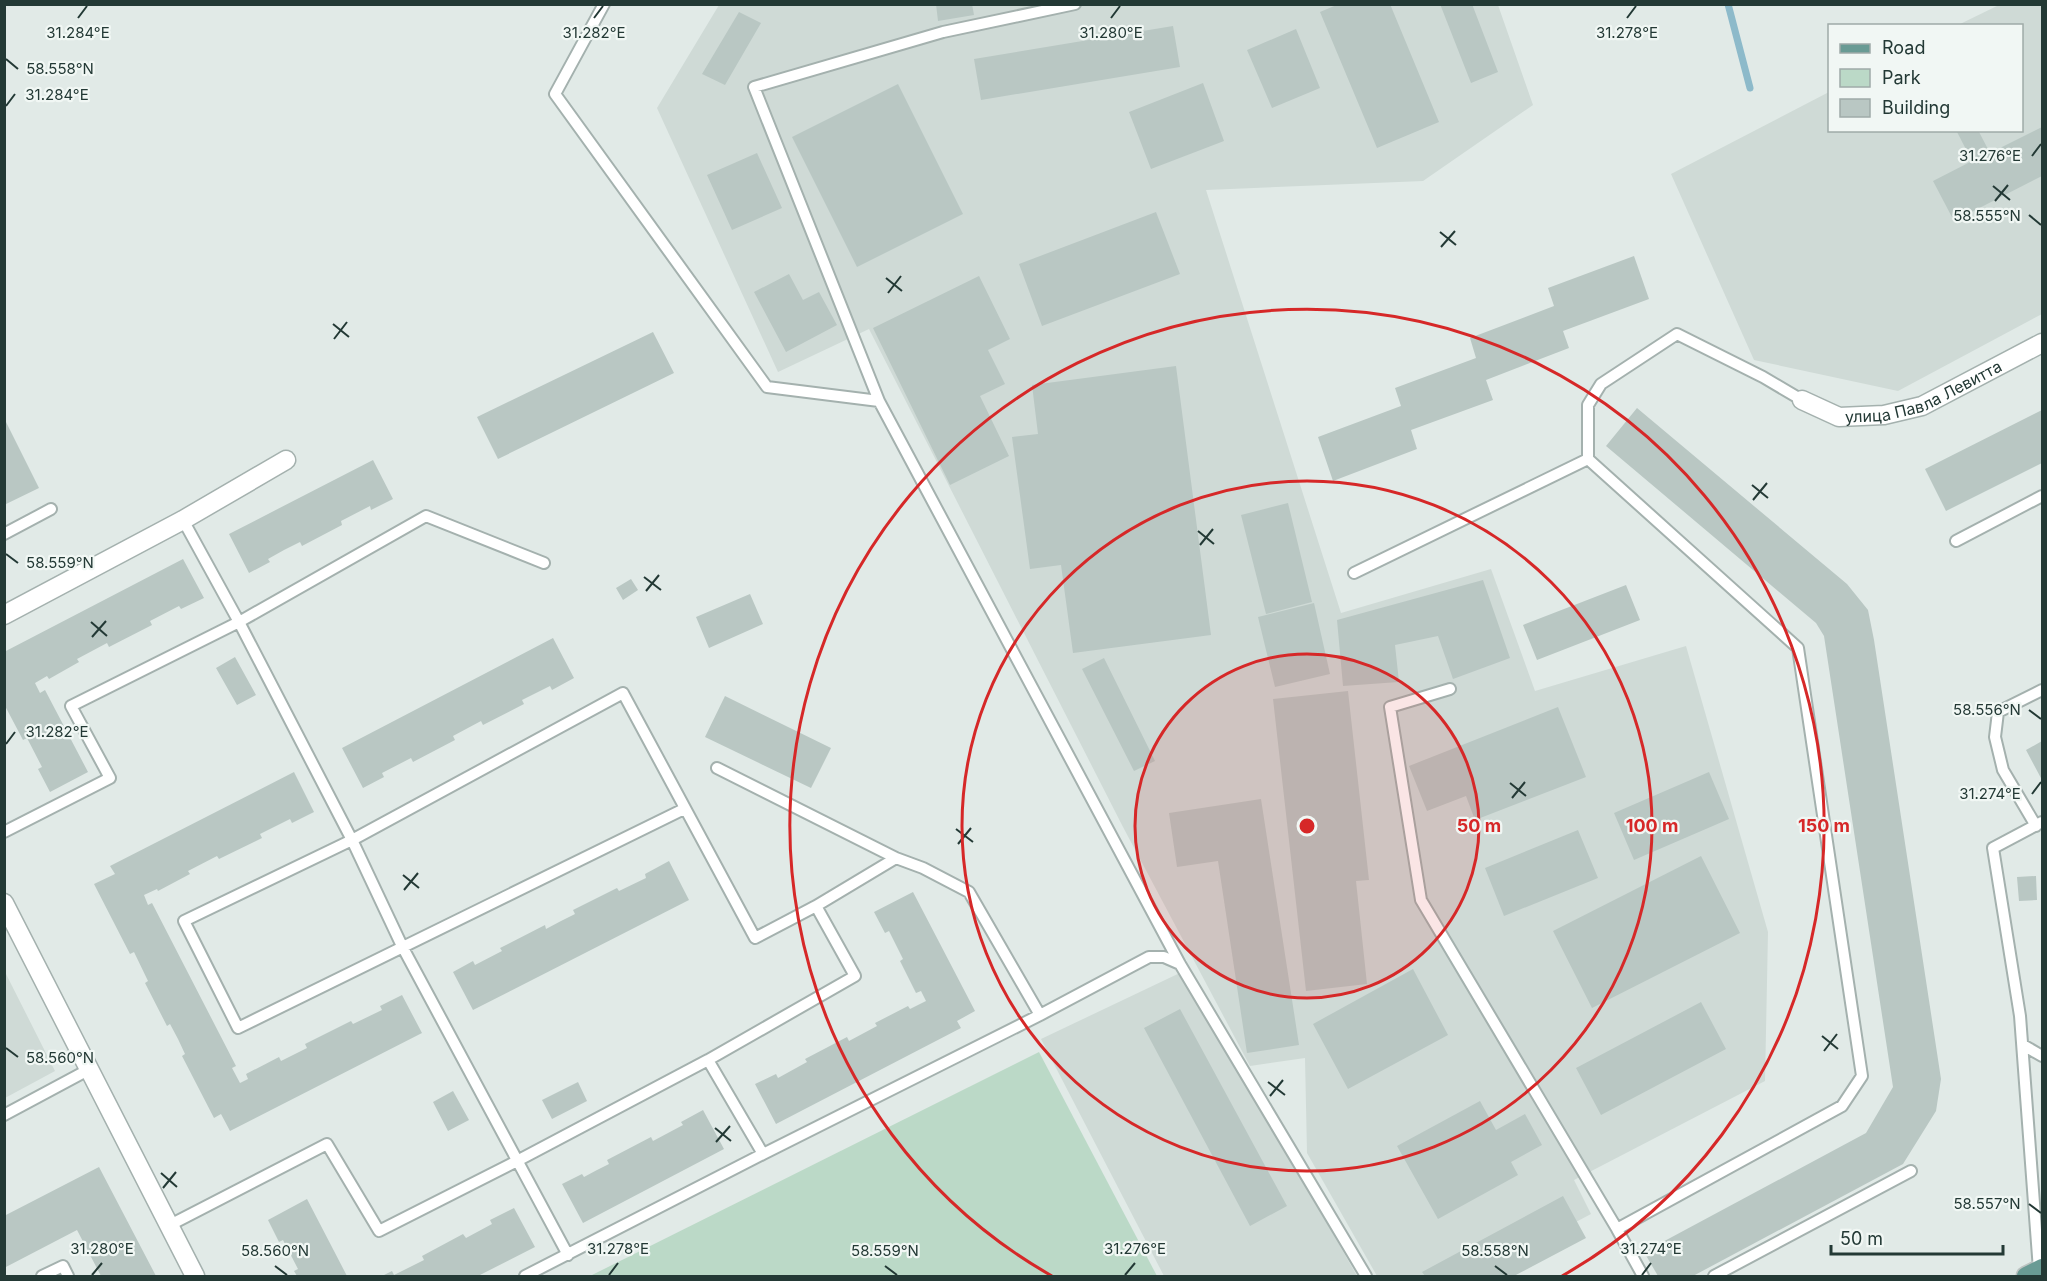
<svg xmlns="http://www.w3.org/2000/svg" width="2047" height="1281" viewBox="0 0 2047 1281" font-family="Inter,sans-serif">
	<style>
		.built { fill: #cfdad6 }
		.green { fill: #bbd9c7 }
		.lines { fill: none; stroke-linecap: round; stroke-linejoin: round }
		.stream { stroke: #8dbaca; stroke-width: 7 }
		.building { fill: #b9c7c3 }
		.lane-casing { stroke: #a4b1ae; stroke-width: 14 }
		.street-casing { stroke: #a4b1ae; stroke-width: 21 }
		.primary-casing { stroke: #bdc4c2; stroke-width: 21 }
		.lane { stroke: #fff; stroke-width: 10 }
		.street { stroke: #fff; stroke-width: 18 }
		.primary { stroke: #699b94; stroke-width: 18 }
		.ticks { fill: none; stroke: #233935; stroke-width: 2 }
		.ring { fill: none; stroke: #d62828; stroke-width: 3 }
		.labels { text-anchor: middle; stroke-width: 4.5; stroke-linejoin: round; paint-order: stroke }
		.street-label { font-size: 16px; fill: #233935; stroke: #f1f7f4 }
		.ticks-label { font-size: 15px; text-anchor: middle; fill: #233935; stroke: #f1f7f4; stroke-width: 4.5; stroke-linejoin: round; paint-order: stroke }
		.centre { fill: #d62828; stroke: #f1f7f4; stroke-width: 3 }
		.ring-label { font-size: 18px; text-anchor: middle; font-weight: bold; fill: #d62828; stroke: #f1f7f4; stroke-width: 4.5; stroke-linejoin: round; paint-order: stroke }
	</style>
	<rect width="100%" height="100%" fill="#e1eae7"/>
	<path class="built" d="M719 5H1498L1533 105 1423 181 1206 190 1341 613 1491 569 1535 691 1686 646 1768 932 1765 1081 1574 1180 1591 1214 1474 1276H1377L1307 1153 1305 1058 1250 1066 1123 827 869 329 778 372 657 108Z
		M1999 5H2042V314L1898 391 1754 360 1671 174 1829 92 1830 130H2022V26L1958 25Z
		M1184 971 1357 1276H1164L1041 1039Z
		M5 972 55 1071 5 1098H4Z"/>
	<path class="green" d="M1039 1052 1157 1276H590Z"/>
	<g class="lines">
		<path class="stream" d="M1728 4 1750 88"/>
	</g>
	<path class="building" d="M936 4H972L974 15 938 21Z
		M1339 4H1390L1439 122 1377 148 1320 12Z
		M1440 4H1472L1498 72 1471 83Z
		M739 12 761 23 725 85 702 74Z
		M1173 26 1180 67 981 100 974 59Z
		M1296 29 1320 88 1272 108 1247 50Z
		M1203 83 1224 141 1151 169 1129 112Z
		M898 84 963 214 857 267 792 137Z
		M2042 127V176L1954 221 1933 181 1972 161 1956 130H1978L1990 153Z
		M757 153 782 208 732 230 707 175Z
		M1156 212 1180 274 1042 326 1019 264Z
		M1634 256 1649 299 1563 331 1569 348 1486 380 1493 400 1411 430 1417 449 1333 481 1318 437 1401 406 1395 388 1476 358 1470 338 1554 306 1548 288Z
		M789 274 803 300 819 292 837 325 786 352 754 292Z
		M979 276 1010 339 988 350 1005 384 980 396 1009 456 950 485 873 328Z
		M653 332 674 373 498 459 477 417Z
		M1176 366 1211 635 1073 653 1061 565 1030 569 1012 437 1038 434 1032 385Z
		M1637 408 1847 584 1868 610 1874 640 1941 1079 1936 1111 1903 1164 1693 1276H1658L1644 1252 1866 1133 1893 1087 1824 636 1816 623 1606 446Z
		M2042 410V463L1946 511 1925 469Z
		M4 418 39 488 4 505Z
		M373 460 393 499 371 510 370 506 341 521 342 525 302 546 300 542 284 550 268 559 270 562 249 573 229 534Z
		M1288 503 1312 602 1266 614 1241 515Z
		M183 559 204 598 181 609 179 606 150 621 152 625 109 647 107 643 77 659 79 662 49 679 47 676 35 683 40 693 45 690 88 772 50 792 38 769 42 767 27 738 23 740 4 704V652Z
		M631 579 638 590 623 600 616 588Z
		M1483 580 1510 658 1453 679 1438 636 1395 645 1399 682 1343 686 1337 620Z
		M1626 585 1640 620 1537 660 1523 625Z
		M750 594 763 624 709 648 696 617Z
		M1314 603 1330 674 1275 687 1258 617Z
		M553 638 574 678 552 690 550 686 522 700 524 704 483 725 481 721 453 736 455 740 413 762 411 758 382 773 384 777 363 788 342 748Z
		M235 657 256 695 237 705 216 668Z
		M1104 658 1155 761 1134 771 1082 669Z
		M1348 691 1369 880 1356 881 1367 984 1306 991 1273 699Z
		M725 696 831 748 811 788 705 737Z
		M1558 707 1586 777 1475 820 1466 796 1427 811 1409 766Z
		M2042 741V780L2026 750Z
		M294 772 314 812 292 823 290 819 260 834 262 838 219 859 217 856 188 871 190 874 158 891 157 889 144 895 148 905 152 903 236 1066 232 1068 240 1083 248 1079 246 1074 279 1057 281 1061 307 1048 305 1044 351 1021 353 1024 382 1010 380 1006 402 995 422 1033 230 1131 221 1114 214 1118 182 1056 185 1054 178 1039 170 1024 167 1026 145 983 148 981 134 952 130 954 94 884 115 874 110 866Z
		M1709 772 1729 819 1634 860 1614 813Z
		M1261 799 1299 1045 1247 1053 1218 861 1177 867 1169 813Z
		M1578 830 1598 878 1504 916 1485 868Z
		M1701 856 1740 933 1592 1008 1553 931Z
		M669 861 689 900 473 1010 453 972 473 961 475 965 502 951 500 948 545 925 546 929 561 921 575 914 573 910 617 888 619 891 646 878 645 874Z
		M2036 876 2037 900 2019 901 2017 877Z
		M913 892 975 1011 957 1021 961 1028 776 1124 755 1084 776 1074 778 1078 807 1062 805 1059 847 1037 849 1041 877 1026 875 1023 908 1006 910 1009 926 1001 921 991 916 993 900 961 903 959 889 931 885 933 874 912Z
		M1413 969 1448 1035 1348 1089 1313 1024Z
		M1701 1002 1726 1049 1601 1115 1576 1068Z
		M1180 1009 1287 1206 1250 1226 1144 1028Z
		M578 1082 587 1101 552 1119 542 1100Z
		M453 1091 469 1120 448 1131 433 1102Z
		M1480 1101 1496 1130 1525 1114 1542 1145 1511 1162 1518 1175 1438 1219 1397 1146Z
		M703 1110 724 1149 583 1223 562 1184 582 1174 584 1177 597 1170 609 1164 607 1160 651 1137 653 1141 683 1125 681 1122Z
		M99 1167 156 1276H101L77 1230 4 1268V1216Z
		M1563 1196 1586 1238 1514 1276H1425L1422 1272Z
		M307 1199 347 1276H297L294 1271 298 1269 283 1240 279 1242 268 1220Z
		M514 1208 535 1247 478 1276H382L392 1271 394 1275 424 1260 422 1256 463 1234 466 1238 492 1224 490 1220Z"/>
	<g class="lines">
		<g class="lane-casing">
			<path id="lane" d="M604 4 555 94 767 387 879 401
				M1075 4 943 32 754 87 879 401 1180 964 1366 1276
				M183 520 239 622 352 840 402 946 568 1255
				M4 534 51 509
				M1956 541 2042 496
				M1354 573 1588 459
				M1450 689 1390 707 1421 900 1617 1229 1643 1276
				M717 768 896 858 923 868 969 892 1040 1015
				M684 809 238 1028 184 921 352 840 623 693 755 938 816 906
				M2036 826 2003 770 1995 737 1998 712 2042 690
				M4 832 110 778 71 706 239 622 426 516 544 563
				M2023 1045 2042 1056
				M708 1060 763 1154 1040 1015 1149 957H1164L1180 964
				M4 1115 88 1070
				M170 1225 327 1144 379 1231 517 1161 708 1060 855 976 816 906 896 858
				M1617 1229 1842 1106 1862 1076 1798 648 1588 459V405L1601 384 1677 334 1763 377 1802 400
				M2039 1270 2020 1016 1993 848 2042 822
				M42 1276 63 1266 68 1276
				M525 1276 763 1154
				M1714 1276 1911 1171"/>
		</g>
		<g class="street-casing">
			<g id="street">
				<path id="s1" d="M1802 400 1839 417 1884 415 1922 406 2042 343"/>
				<path d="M4 615 183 520 286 460"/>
				<path d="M4 903 195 1276"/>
			</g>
		</g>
		<g class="primary-casing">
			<path id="primary" d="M2026 1276 2042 1268"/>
		</g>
		<use href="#lane" class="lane"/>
		<use href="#street" class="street"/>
		<use href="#primary" class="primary"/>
	</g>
	<path class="ticks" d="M78 18 87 6M594 18 603 6M1111 18 1120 6M1627 18 1636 6M6 59 18 69M6 106 15 94M2032 156 2041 144M1993 186 2010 200M1995 201 2008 185M2029 215 2041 225M1440 232 1456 245M1441 247 1455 231M886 278 902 291M888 293 901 276M333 324 349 337M334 339 347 322M1752 485 1768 498M1753 500 1767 483M1198 531 1214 544M1200 545 1213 529M6 554 18 563M644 577 661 590M646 591 659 575M91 622 107 636M92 637 106 621M2029 710 2041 719M6 744 15 732M1510 783 1526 796M2032 794 2041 782M1512 798 1525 782M956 829 973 842M958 844 971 828M403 875 419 888M404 890 418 873M1822 1036 1838 1049M6 1048 18 1057M1824 1051 1837 1034M1268 1082 1285 1095M1270 1096 1283 1080M715 1128 731 1141M716 1142 730 1126M161 1173 177 1187M163 1188 176 1172M2029 1204 2041 1213M275 1266 287 1275M885 1266 897 1275M1495 1266 1507 1275M92 1275 102 1263M609 1275 618 1263M1125 1275 1135 1263M1642 1275 1651 1263"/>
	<circle cx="1307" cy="826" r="172" fill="#d62828" fill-opacity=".12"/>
	<g class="ring">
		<circle cx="1307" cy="826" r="172"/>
		<circle cx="1307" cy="826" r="345"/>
		<path d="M1052 1276A517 517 0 1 1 1562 1276"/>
	</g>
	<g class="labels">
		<g class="street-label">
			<text dy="6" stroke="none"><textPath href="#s1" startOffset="130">улица Павла Левитта</textPath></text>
		</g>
	</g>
	<g class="ticks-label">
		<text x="78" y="38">31.284°E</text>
		<text x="594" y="38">31.282°E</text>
		<text x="1111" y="38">31.280°E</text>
		<text x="1627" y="38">31.278°E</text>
		<text x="60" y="74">58.558°N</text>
		<text x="57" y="100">31.284°E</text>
		<text x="1990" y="161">31.276°E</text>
		<text x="1987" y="221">58.555°N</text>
		<text x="60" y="568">58.559°N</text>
		<text x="1987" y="715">58.556°N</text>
		<text x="57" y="737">31.282°E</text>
		<text x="1990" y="799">31.274°E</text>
		<text x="60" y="1063">58.560°N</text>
		<text x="1987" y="1209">58.557°N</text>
		<text x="102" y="1254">31.280°E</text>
		<text x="618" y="1254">31.278°E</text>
		<text x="1135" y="1254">31.276°E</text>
		<text x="1651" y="1254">31.274°E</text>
		<text x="275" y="1256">58.560°N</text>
		<text x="885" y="1256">58.559°N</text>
		<text x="1495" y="1256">58.558°N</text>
	</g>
	<circle cx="1307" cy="826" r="9" class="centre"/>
	<g class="ring-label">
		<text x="1479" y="832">50 m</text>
		<text x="1652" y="832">100 m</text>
		<text x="1824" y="832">150 m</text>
	</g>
	<rect width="2047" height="1281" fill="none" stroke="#233935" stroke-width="12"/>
	<rect x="1828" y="24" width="195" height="108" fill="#f1f7f4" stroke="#9faba8" stroke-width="1.5"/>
	<rect x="1840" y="44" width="30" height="9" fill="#699b94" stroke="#9faba8" stroke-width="1.5"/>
	<text x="1882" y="54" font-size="18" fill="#233935">Road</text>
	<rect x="1840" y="69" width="30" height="18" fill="#bbd9c7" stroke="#9faba8" stroke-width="1.5"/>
	<text x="1882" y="84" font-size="18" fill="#233935">Park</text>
	<rect x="1840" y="99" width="30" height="18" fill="#b9c7c3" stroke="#9faba8" stroke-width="1.5"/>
	<text x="1882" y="114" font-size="18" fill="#233935">Building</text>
	<path d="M1831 1245v9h172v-9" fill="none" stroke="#233935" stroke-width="3"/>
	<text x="1840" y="1245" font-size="18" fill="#233935" stroke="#f1f7f4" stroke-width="4.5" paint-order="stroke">50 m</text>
</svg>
